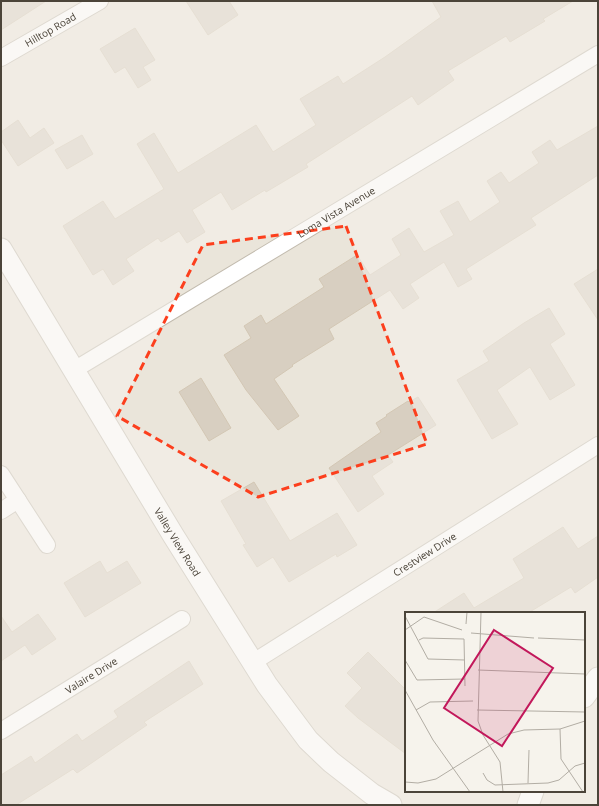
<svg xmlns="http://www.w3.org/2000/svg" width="599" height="806" viewBox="0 0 599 806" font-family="'Open Sans',sans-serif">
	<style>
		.residential { fill: #eae5da; fill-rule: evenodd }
		.building { fill: #d8cfc1; stroke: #d3c7b4 }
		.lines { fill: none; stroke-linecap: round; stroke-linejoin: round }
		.minor-casing { stroke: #c2bbae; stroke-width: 18 }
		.tertiary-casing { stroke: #c2bbae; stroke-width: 23 }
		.minor { stroke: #fff; stroke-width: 16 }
		.tertiary { stroke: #fff; stroke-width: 21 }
		.marked { fill: none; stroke: #fc3f1d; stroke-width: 3; stroke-dasharray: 8 5; stroke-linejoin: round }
		.labels { text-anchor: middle; stroke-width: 3; stroke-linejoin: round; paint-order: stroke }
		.street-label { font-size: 10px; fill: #4b4439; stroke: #fff }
		.inset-road { fill: none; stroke: #b2ada4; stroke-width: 1 }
		.view { fill: #c2185b; fill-opacity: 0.15; stroke: #c2185b; stroke-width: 2 }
		.inset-edge { fill: none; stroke: #4b4439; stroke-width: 2 }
	</style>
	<rect width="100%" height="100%" fill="#f6f3ec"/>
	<path class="residential" d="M1 1H598V805H1ZM406 613H584V791H406Z"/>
	<path class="building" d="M1 1H46L1 30Z
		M186 1H229L238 15 208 35Z
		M432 1H573L543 19 545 21 510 42 506 36 448 71 454 80 418 105 412 96 306 164 308 167 266 192 265 190 232 210 221 192 192 210 205 232 187 243 179 231 161 242 158 238 126 259 134 271 113 285 103 269 93 275 63 226 103 201 115 219 164 189 137 144 154 133 178 173 256 125 273 152 316 125 300 99 338 76 343 84 385 57 441 17Z
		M135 28 155 60 143 67 151 80 138 88 125 67 115 73 100 49Z
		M18 120 30 138 44 128 54 143 18 166 1 140V132Z
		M598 126V175L531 218 536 225 466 269 472 279 458 287 444 262 410 284 419 298 403 309 390 290 329 329 334 339 292 365 293 366 274 379 299 416 278 430 246 390 224 355 251 338 244 326 261 315 266 324 324 287 319 279 357 255 370 275 401 255 392 239 409 228 424 252 454 235 440 211 458 201 470 222 500 202 487 181 501 172 509 183 539 163 532 152 550 140 557 150Z
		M82 135 93 154 67 169 55 150Z
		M598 269V320L574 284Z
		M549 308 565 334 550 344 575 385 550 400 530 367 497 390 518 424 492 439 457 380 489 361 483 351 524 323Z
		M201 378 231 428 209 441 179 392Z
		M418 397 436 425 388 455 393 462 372 476 384 494 358 512 329 468 381 432 376 423 387 416 386 415 408 401 409 402Z
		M254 482 290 541 337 513 357 545 337 557 336 554 289 582 273 557 257 567 243 545 246 544 221 501Z
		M563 527 578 549 598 536V577L575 593 571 587 528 613H433L464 593 474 608 524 578 513 559Z
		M100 561 107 573 127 561 141 583 85 617 64 583Z
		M38 614 56 639 32 655 25 645 1 661V616L12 632Z
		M368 652 406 690V754L358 718 345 706 362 688 347 673Z
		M189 661 203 684 144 722 147 725 77 773 73 769 16 805H1V775L31 756 35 763 77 734 82 741 118 717 114 711Z"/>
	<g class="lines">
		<g class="minor-casing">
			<g id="minor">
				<path id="s1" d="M1 58 100 1"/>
				<path id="s2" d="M74 370 598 54"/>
				<path d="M1 474 47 545"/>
				<path d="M1 511 18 500"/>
				<path id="s3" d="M252 663 598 445"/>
				<path id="s4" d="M1 731 182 619"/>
			</g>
		</g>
		<g class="tertiary-casing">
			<g id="tertiary">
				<path id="s5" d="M1 249 173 535 267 685 308 740 331 762 372 794 391 805"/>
				<path d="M584 697 598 678"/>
				<path d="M528 805 533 791"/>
			</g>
		</g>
		<use href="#minor" class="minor"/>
		<use href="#tertiary" class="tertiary"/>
	</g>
	<path d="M0 0H599V806H0ZM346 226 427 444 258 497 117 416 203 245Z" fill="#f6f3ec" fill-opacity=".55" fill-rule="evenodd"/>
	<path class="marked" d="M346 226 427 444 258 497 117 416 203 245Z"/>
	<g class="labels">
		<g class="street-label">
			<text dy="4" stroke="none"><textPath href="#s1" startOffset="57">Hilltop Road</textPath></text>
			<text dy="4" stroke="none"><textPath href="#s2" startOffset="306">Loma Vista Avenue</textPath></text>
			<text dy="4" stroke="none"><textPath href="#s5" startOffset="342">Valley View Road</textPath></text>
			<text dy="4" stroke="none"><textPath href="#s3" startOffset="204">Crestview Drive</textPath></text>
			<text dy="4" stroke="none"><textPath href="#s4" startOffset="106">Valaire Drive</textPath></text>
		</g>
	</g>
	<g transform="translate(405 612)">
		<rect width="180" height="180" fill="#f6f3ec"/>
		<path class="inset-road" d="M76 0 73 109 78 123 95 150 98 180M0 4 23 47 60 48M61 12 62 0M0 18 19 5 57 18M66 21 129 26M133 26 180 28M14 28 18 26 59 27 60 74M0 48 12 68 60 67M73 58 180 62M0 78 28 128 65 180M11 98 25 90 68 89M72 98 180 100M155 117 156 147 178 180M78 161 82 168 90 173 143 171 154 168 170 154 180 151M0 170 13 171 31 167 103 122 119 118 155 117 180 109M123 171 124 138"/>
		<path class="view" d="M89 18 148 56 97 134 39 96Z"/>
		<rect width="180" height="180" class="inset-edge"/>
	</g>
	<rect width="599" height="806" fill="none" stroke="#4b4439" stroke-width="4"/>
</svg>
